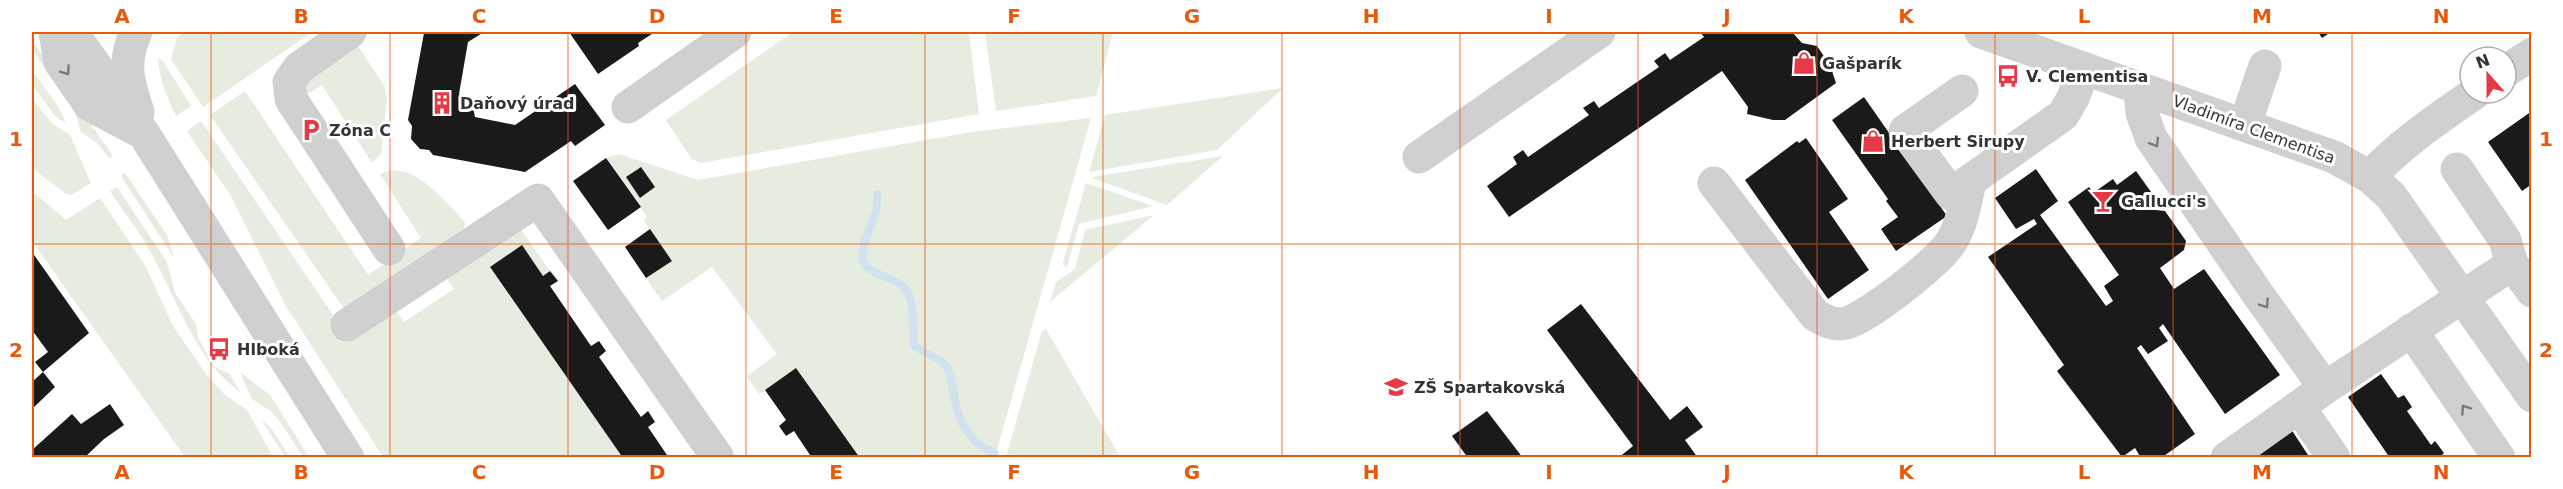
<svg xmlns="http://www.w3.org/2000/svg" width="2563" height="489" viewBox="0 0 2563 489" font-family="'DejaVu Sans',sans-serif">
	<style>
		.green { fill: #e6ecdf }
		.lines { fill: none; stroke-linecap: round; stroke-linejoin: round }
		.stream { stroke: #cfe2ee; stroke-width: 8 }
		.building { fill: #1a1a1a }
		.minor { stroke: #d0d0d0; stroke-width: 33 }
		.oneway { stroke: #7a7a7a }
		.grid { fill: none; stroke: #e8590c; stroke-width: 1.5; stroke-opacity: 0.55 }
		.labels { text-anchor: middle; stroke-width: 6; stroke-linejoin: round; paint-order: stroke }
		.poi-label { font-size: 16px; font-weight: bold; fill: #333; stroke: #fff; text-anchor: start }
		.street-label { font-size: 16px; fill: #333; stroke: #fff }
		.neatline { fill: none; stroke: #e8590c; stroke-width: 2 }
		.grid-label { font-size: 20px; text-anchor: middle; font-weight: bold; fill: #e8590c }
	</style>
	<rect width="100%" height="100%" fill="#fff"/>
	<path class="green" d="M186 32H312L203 107 171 59 177 37Z
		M793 32H969L979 114 701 163 692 159 666 120Z
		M985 32H1113L1096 96 996 111Z
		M32 40 113 156 110 159 97 143 81 132 76 115 64 95 32 50Z
		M355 42 384 85 387 99 381 154 372 163 322 85 305 96 304 87 308 78Z
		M158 58 163 61 191 106 176 116C167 97 159 79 158 58Z
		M32 70 59 108 66 123 56 117 32 85Z
		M1283 88 1217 150 1089 172 1105 115Z
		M245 91 368 275 421 238 380 174C411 157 446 203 465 222L464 228 347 313 210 115Z
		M32 99 53 124 70 135 91 183 71 195 66 194 32 168Z
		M1091 118 995 457H860L796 368 759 394 747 376 777 354 712 267 662 301 646 278 672 260 643 220 647 217 606 158 619 154 698 180 972 132Z
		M201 121 348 337 394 307 404 322 454 289 444 274 519 227 550 271 543 276 490 268 623 457H383L286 306 231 196 187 131Z
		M1223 156 1167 205 1092 178 1093 177Z
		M125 173 167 235 174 258 121 176Z
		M1086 183 1153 206 1079 224 1067 267 1063 265V262Z
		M117 187 167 262 175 293 196 324 198 338 215 367 230 374 240 392C194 359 178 300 151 253 139 231 123 211 110 191Z
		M32 191 66 220 100 198 146 267 173 326 206 374 225 395 247 410 273 457H185L32 241Z
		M1154 215 1050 302 1056 282 1075 269 1085 230Z
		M1046 329 1120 457H1006L1042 331Z
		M240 372 270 395 309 457H303L281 423 272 412 252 399Z
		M261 419 271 428 290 457H285Z"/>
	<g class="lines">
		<path class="stream" d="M877 194C880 218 860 237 863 261 872 279 901 276 908 293 915 308 912 329 914 345 924 354 941 357 948 369 952 377 952 387 954 396 958 421 970 444 995 453"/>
	</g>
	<path class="building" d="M427 32H484L468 42 459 94 472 102 475 117 515 125 575 84 605 125 575 146 571 141 525 172 433 155 429 150 420 149 411 139 412 126 408 120 424 33Z
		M569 32H655L638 43 639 46 598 74Z
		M1700 32H1792L1802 43 1817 46 1830 65 1836 83 1785 120H1773L1747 114 1748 107 1722 71 1509 217 1487 186 1517 164 1513 157 1523 150 1528 157 1589 115 1583 108 1594 101 1599 108 1659 67 1654 61 1665 53 1670 60 1704 37Z
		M2318 32H2331L2322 38Z
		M1864 97 1947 216 1896 251 1881 229 1898 217 1886 201 1888 199 1832 120Z
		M2532 111V184L2522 191 2488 142Z
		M1806 138 1848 199 1829 212 1869 270 1828 299 1745 180 1797 141 1799 143Z
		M606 158 641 207 608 230 573 181Z
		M641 167 655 187 640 198 626 177Z
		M2036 169 2058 201 2040 215 2106 306 2113 301 2104 286 2119 275 2068 202 2089 187 2093 193 2113 179 2117 185 2136 171 2159 203 2153 206 2156 210 2165 211 2186 241 2184 250 2160 268 2174 289 2204 269 2280 375 2225 414 2163 324 2159 328 2168 341 2148 354 2141 345 2137 348 2195 434 2161 458H2141L2135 448 2122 457 2057 371 2064 365 1988 257 2037 224 2034 219 2016 229 1995 198Z
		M650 229 672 261 646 278 625 247Z
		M522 245 543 276 550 271 558 281 550 286 591 346 599 341 606 351 599 357 641 417 648 411 655 422 648 427 669 458H623L490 267Z
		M32 252 89 333 43 372 35 362 48 352 32 330Z
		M1581 304 1670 420 1687 406 1703 427 1685 440 1698 458H1618L1633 446 1547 330Z
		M796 368 860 458H812L794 431 786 436 779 426 786 420 765 390Z
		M43 372 55 387 32 409V382Z
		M2381 374 2398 398 2404 395 2412 407 2407 411 2431 445 2435 441 2444 453 2439 458H2390L2348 397Z
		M110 404 124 425 104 439 84 458H32V450L72 414 81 424Z
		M1487 411 1523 458H1468L1452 436Z
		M2291 429 2310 458H2251Z"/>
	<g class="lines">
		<path class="minor" d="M55 32 60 62 90 105 137 130
			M68 32 83 48 144 134 348 458
			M136 32C122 62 128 82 138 112
			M350 32 299 68 289 82 291 99 389 249
			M1981 32 2334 157 2370 177 2391 196 2532 396
			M2506 71 2532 54
			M2140 88 2142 113 2151 138 2257 293 2325 388
			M1962 91 1905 131 1951 194 2063 115 2073 98 2084 68
			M628 107 735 32
			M2245 124 2265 66
			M1419 157 1599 32
			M2457 169 2505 240 2512 264 2532 291
			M2370 177C2401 143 2438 119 2475 93
			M1714 183 1815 315C1825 321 1834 326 1846 323 1867 318 1939 262 1951 242 1962 225 1966 201 1970 181
			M347 325 538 200 718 458
			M2411 330 2499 458
			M2299 407 2334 458
			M2227 458 2325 388 2512 264"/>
	</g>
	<defs><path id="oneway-chevron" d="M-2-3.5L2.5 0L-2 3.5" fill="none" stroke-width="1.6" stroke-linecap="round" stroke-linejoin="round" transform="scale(1.5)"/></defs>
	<g class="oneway">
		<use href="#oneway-chevron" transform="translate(66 71) rotate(55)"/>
		<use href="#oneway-chevron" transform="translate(2155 143) rotate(58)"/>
		<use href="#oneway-chevron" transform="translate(2265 304) rotate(55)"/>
		<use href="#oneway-chevron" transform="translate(2465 409) rotate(-125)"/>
	</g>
	<path class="grid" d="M211 32V458M390 32V458M568 32V458M746 32V458M925 32V458M1103 32V458M1282 32V458M1460 32V458M1638 32V458M1817 32V458M1995 32V458M2173 32V458M2352 32V458M32 244H2532"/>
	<defs>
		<g id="shop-bare" transform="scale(1.8)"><path d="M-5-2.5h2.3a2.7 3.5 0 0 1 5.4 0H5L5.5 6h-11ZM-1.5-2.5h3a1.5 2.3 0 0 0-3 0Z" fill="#e63946" stroke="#fff" stroke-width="2.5" paint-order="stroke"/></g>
		<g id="bus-bare" transform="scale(1.8)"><path d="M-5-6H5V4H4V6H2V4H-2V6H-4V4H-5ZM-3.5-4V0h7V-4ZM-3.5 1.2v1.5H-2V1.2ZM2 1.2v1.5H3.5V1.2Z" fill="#e63946" stroke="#fff" stroke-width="2.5" paint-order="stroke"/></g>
		<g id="building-bare" transform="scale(1.8)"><path d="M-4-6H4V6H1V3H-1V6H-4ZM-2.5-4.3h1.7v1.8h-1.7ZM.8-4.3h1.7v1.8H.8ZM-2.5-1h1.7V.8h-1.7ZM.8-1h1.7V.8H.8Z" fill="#e63946" stroke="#fff" stroke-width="2.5" paint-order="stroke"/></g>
		<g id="parking-bare" transform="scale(1.8)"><path d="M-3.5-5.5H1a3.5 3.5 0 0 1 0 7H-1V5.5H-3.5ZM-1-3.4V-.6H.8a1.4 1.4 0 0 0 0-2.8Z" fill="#e63946" stroke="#fff" stroke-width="2.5" paint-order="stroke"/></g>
		<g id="bar-bare" transform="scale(1.8)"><path d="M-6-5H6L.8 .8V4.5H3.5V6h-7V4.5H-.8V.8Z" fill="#e63946" stroke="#fff" stroke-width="2.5" paint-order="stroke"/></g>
		<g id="school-bare" transform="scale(1.8)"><path d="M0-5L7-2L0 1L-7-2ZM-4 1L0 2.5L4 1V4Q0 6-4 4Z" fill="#e63946" stroke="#fff" stroke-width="2.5" paint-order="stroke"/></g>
	</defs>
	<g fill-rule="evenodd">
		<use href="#shop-bare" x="1804" y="63"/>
		<use href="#bus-bare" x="2008" y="76"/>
		<use href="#building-bare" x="442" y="103"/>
		<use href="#parking-bare" x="311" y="130"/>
		<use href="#shop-bare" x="1873" y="141"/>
		<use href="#bar-bare" x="2103" y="201"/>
		<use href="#bus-bare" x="219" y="349"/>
		<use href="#school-bare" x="1396" y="387"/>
	</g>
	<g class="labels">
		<g class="poi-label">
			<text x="1822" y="69">Gašparík</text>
			<text x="2026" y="82">V. Clementisa</text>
			<text x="460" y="109">Daňový úrad</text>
			<text x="329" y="136">Zóna C</text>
			<text x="1891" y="147">Herbert Sirupy</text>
			<text x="2121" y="207">Gallucci's</text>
			<text x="237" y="355">Hlboká</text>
			<text x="1414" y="393">ZŠ Spartakovská</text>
		</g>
		<g class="street-label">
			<text transform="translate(2254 129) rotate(20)" y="6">Vladimíra Clementisa</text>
		</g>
	</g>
	<rect width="2563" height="489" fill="none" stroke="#ffffff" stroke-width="66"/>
	<g transform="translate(2488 75) rotate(339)"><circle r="28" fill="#ffffff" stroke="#adadad" stroke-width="1.5"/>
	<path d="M0-4.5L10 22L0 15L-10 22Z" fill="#e63946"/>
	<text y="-9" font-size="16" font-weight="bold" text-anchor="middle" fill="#333333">N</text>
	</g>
	<rect x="33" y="33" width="2497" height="423" class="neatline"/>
	<g class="grid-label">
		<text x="122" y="23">A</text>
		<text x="301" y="23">B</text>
		<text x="479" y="23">C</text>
		<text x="657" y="23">D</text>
		<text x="836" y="23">E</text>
		<text x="1014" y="23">F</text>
		<text x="1192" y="23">G</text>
		<text x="1371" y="23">H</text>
		<text x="1549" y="23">I</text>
		<text x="1727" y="23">J</text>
		<text x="1906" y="23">K</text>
		<text x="2084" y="23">L</text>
		<text x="2262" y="23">M</text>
		<text x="2441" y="23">N</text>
		<text x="16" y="146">1</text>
		<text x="2546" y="146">1</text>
		<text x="16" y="357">2</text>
		<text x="2546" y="357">2</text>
		<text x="122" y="479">A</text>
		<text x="301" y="479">B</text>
		<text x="479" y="479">C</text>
		<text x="657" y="479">D</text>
		<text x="836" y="479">E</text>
		<text x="1014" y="479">F</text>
		<text x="1192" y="479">G</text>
		<text x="1371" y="479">H</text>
		<text x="1549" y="479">I</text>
		<text x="1727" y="479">J</text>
		<text x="1906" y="479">K</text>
		<text x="2084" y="479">L</text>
		<text x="2262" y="479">M</text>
		<text x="2441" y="479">N</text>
	</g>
</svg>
